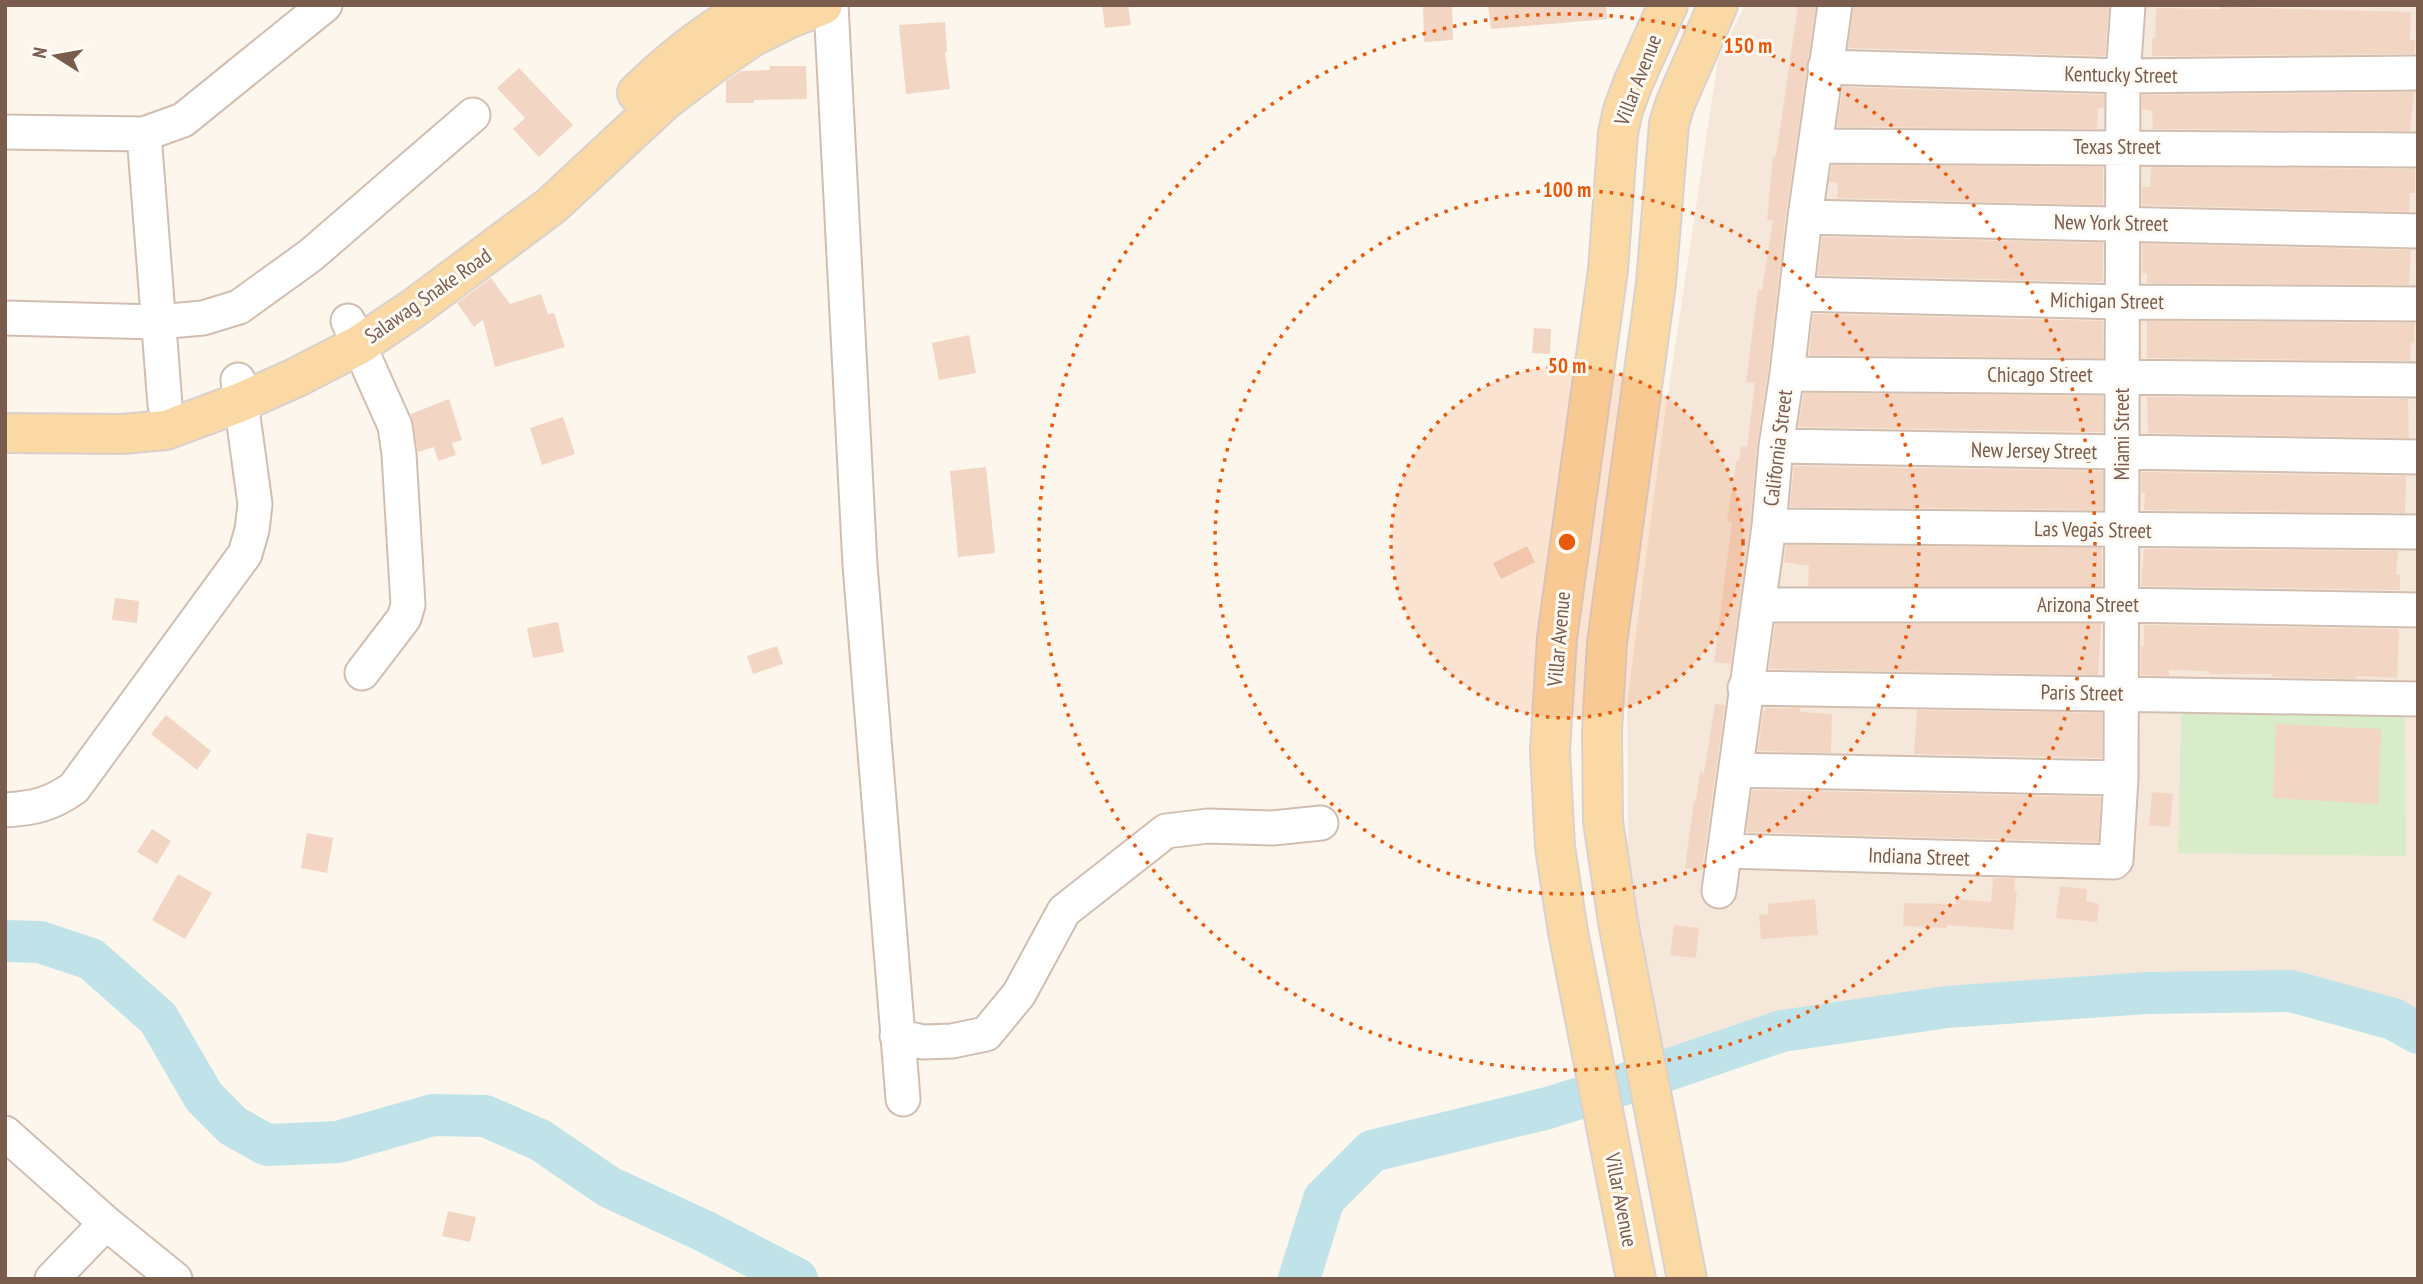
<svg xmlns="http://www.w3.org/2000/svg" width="2423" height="1284" viewBox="0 0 2423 1284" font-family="'PT Sans Narrow',sans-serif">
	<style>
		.residential { fill: #f5e8da }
		.green { fill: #d8ecc9 }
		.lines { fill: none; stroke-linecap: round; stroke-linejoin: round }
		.river { stroke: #bfe3e8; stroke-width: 42 }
		.building { fill: #f3d5c3 }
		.minor-casing { stroke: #d1beb0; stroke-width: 37 }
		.major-casing { stroke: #dad1cd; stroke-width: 42 }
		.minor { stroke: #fff; stroke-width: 33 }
		.major { stroke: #fbd9a5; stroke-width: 38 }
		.ring { fill: none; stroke: #e8590c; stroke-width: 3.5; stroke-dasharray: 3.5 7 }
		.labels { text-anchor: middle; stroke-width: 6; stroke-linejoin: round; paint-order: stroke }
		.street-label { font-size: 21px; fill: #7a5c4d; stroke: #fffaf3 }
		.centre { fill: #e8590c; stroke: #fffaf3; stroke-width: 3.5 }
		.ring-label { font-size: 21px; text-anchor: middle; font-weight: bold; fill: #e8590c; stroke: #fffaf3; stroke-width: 6; stroke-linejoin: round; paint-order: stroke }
	</style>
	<rect width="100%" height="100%" fill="#fdf6ec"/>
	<path class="residential" d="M1745 5H2418V1033L2393 1019 2291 991 2147 993 1947 1007 1782 1031 1653 1075 1628 851 1627 703 1662 435 1718 59Z"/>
	<path class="green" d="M2405 708 2406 856 2178 853 2181 714Z"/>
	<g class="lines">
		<path class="river" d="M5 941 40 942 91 959 158 1018 204 1097 233 1126 267 1145 338 1142 433 1115 485 1116 540 1140 609 1187 702 1230 797 1279
			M1299 1279 1324 1199 1372 1151 1548 1108 1653 1075 1782 1031 1947 1007 2147 993 2291 991 2393 1019 2418 1033"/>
	</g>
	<path class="building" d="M1102 5H1128L1131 25 1105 28Z
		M1423 5H1452L1453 40 1424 42Z
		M1488 5H1606L1607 19 1491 29Z
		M1798 5H1816L1786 214 1768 371 1757 444 1750 524 1731 664 1714 662 1732 522 1727 521 1736 461H1739L1741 446 1747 447 1755 383 1746 382 1758 289 1762 290 1773 220H1767L1773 156 1776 157Z
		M1854 5 2109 7 2105 56 1848 48Z
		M2221 7 2411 12 2410 40H2415L2414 54 2152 56V38H2155L2156 8 2221 9Z
		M945 22 947 52 945 53 950 89 906 94 899 25Z
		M770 66H806L807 99 754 100V103H726V81L741 71 770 70Z
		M519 68 573 125 539 157 513 129 525 118 497 88Z
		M1843 87 2104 95V108H2098L2097 129 1837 127Z
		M2414 92 2410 131 2153 129 2152 111 2142 109V95Z
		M1832 165 2103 167V205L1837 198 1838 183 1829 182Z
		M2151 167 2415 169V193H2410L2409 212 2142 205V187H2150Z
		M1822 237 2103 243V282L1818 275Z
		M2142 244 2411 250 2409 285 2147 283V273H2142Z
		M491 278 510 304 541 294 548 314 554 313 565 347 495 367 483 320 474 327 457 303Z
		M1813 314 2103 321V358L1809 355Z
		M2147 321 2414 323V343H2411L2410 361 2147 358Z
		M1534 328 1551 329 1550 354 1532 353Z
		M969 335 976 373 939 380 932 343Z
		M1804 393 2103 396V432L1798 427Z
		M2147 397 2408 399 2409 438 2148 433Z
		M449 399 462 440 452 443 456 455 438 461 434 447 418 452 411 414Z
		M563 417 575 454 542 465 530 428Z
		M1794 466 2103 471V510L1790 507Z
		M986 467 995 553 958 557 950 471Z
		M2141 472 2406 476 2405 513 2144 510 2145 493H2141Z
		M1786 545 2102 548V586H1808L1809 566 1784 562Z
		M1527 546 1535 562 1501 579 1493 563Z
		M2144 549 2398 551 2396 574 2400 575V590L2141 586Z
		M115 598 139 601 137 623 112 620Z
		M558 622 564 652 533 658 527 628Z
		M1775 624H2101L2098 675 1769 669Z
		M2144 625 2399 629 2397 678 2356 676V679L2272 677V674H2209V671L2169 670V676L2141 675V646H2144Z
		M777 646 783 664 753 674 747 656Z
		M1715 704 1725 705 1702 870 1685 868 1694 801H1696L1700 772 1704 773Z
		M1766 708H1800V712L1832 714 1831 753 1758 751 1763 711H1765Z
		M1917 710 2102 713V758L1914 754Z
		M166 715 211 751 197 770 151 734Z
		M2276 724 2381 729 2378 804 2273 798Z
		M1752 790 2101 797 2098 842 1746 832Z
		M2152 792 2173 794 2170 827 2149 825Z
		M152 829 171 841 157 864 137 852Z
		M307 833 333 838 327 873 301 868Z
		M178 874 212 893 185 939 152 920Z
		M1993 878H2015L2014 891 2017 892 2013 930 1947 925V928L1903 926 1904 903 1956 904V899L1991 902Z
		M2060 886 2087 889 2086 901 2099 904 2097 922 2056 918Z
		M1815 899 1818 935 1761 939 1759 915 1768 914V904Z
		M1674 925 1699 928 1696 958 1670 955Z
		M448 1211 476 1217 470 1242 442 1236Z"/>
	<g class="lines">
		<g class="minor-casing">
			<path id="minor" d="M831 5 860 565 903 1099
				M1825 67 2123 76 2418 73
				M5 132 144 134 183 120 325 5
				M144 134 165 405
				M1817 146 2418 150
				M1805 217 2418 231
				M1797 294 2122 302 2418 304
				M5 318 158 322 203 318 239 307 311 255 473 115
				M348 321 395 426 399 454 408 605 404 618 362 673
				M1787 374 2418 380
				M1776 446 2418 457
				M1769 526 2418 532
				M1758 605H2121L2418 610
				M1745 688 2418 699
				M1737 770 2121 778
				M5 810C34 808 50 805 74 788L245 554 252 530 255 504 238 380
				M1725 851 2114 862 2116 860 2121 778 2123 76 2128 5
				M1719 891 1769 526 1776 446 1787 374 1805 217 1835 5
				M897 1036 923 1042 952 1041 986 1034 1019 994 1064 911 1166 831 1208 826 1273 828 1321 823
				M5 1133 106 1223 175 1279
				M52 1279 106 1223"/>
		</g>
		<g class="major-casing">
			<path id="major" d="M637 93C673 58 711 27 756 5
				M5 433 122 434 166 430 241 402 295 378 359 345 414 308 551 206 664 101 714 63 752 37 788 19 823 5
				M1636 1279 1568 932 1555 847 1550 751 1557 638 1608 270 1618 133 1623 110 1633 83 1668 5
				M1687 1279 1618 922 1603 821 1602 731 1607 643 1656 284 1669 124 1675 104 1718 5"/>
		</g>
		<use href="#minor" class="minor"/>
		<use href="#major" class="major"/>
	</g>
	<circle cx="1567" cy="542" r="176" fill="#e8590c" fill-opacity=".12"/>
	<g class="ring">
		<circle cx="1567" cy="542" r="176"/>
		<circle cx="1567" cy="542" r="352"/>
		<circle cx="1567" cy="542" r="528"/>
	</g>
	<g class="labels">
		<g class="street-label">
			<text transform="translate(2121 75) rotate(1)" y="7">Kentucky Street</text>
			<text transform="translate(1638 80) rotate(-69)" y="7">Villar Avenue</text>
			<text x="2117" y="154">Texas Street</text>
			<text transform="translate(2111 223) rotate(1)" y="7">New York Street</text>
			<text transform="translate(428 296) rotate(-35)" y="7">Salawag Snake Road</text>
			<text transform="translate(2107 301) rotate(1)" y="7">Michigan Street</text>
			<text x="2040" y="382">Chicago Street</text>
			<text transform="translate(2122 434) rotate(-90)" y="7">Miami Street</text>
			<text transform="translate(1778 448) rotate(-83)" y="7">California Street</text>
			<text transform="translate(2034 451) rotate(1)" y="7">New Jersey Street</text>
			<text transform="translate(2093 530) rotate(1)" y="7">Las Vegas Street</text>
			<text x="2088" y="612">Arizona Street</text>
			<text transform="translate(1559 639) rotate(-85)" y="7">Villar Avenue</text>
			<text transform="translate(2082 693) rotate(1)" y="7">Paris Street</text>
			<text transform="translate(1919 857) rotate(2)" y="7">Indiana Street</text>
			<text transform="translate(1621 1200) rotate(79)" y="7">Villar Avenue</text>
		</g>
	</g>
	<circle cx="1567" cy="542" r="10" class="centre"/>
	<g class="ring-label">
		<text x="1748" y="53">150 m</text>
		<text x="1567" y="197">100 m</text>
		<text x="1567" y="373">50 m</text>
	</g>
	<rect width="2423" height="1284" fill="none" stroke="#7a5c4d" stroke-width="14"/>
	<g transform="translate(56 56) rotate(281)" stroke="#fffaf3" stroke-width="5" paint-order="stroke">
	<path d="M0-5L12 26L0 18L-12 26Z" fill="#7a5c4d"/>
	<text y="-10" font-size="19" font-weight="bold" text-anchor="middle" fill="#7a5c4d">N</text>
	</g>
</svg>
